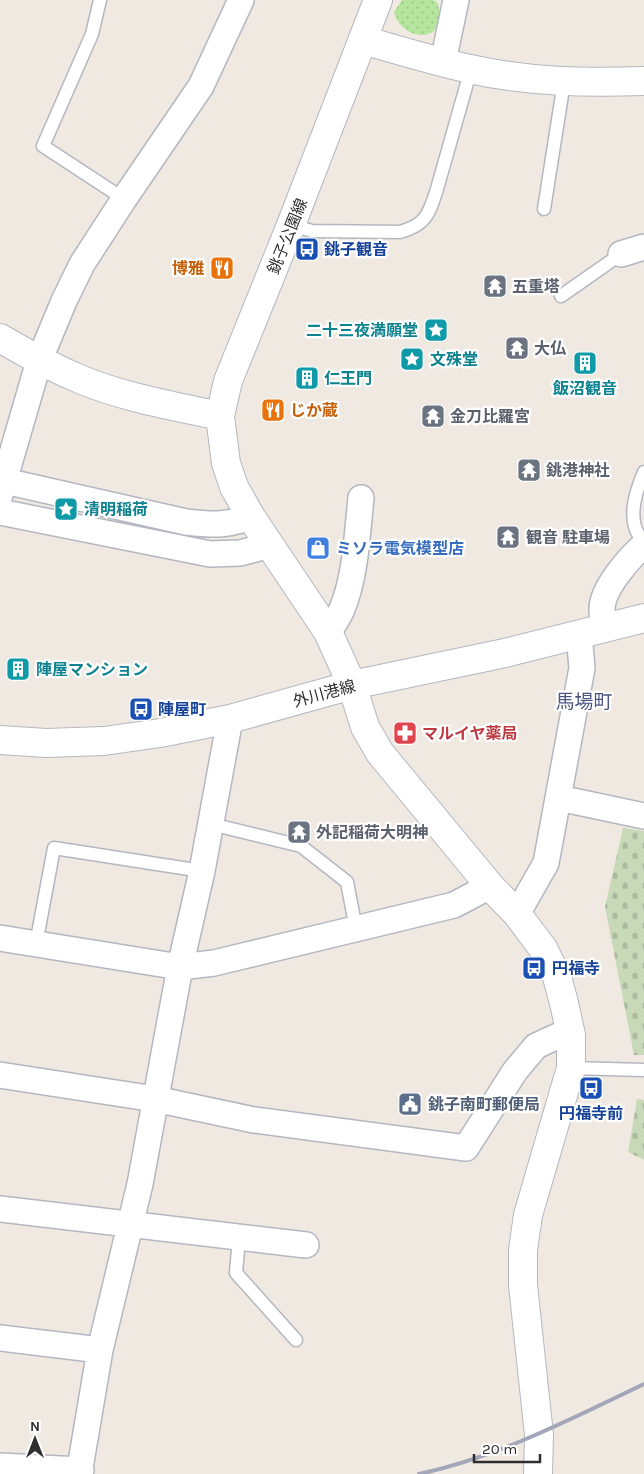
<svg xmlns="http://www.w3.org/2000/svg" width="644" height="1474" viewBox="0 0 644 1474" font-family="Karla,'Noto Sans JP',sans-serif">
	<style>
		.cemetery { fill: url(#cemetery-stones) }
		.park { fill: url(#park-dots) }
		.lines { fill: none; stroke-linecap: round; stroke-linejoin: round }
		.lane-casing { stroke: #b4b7c1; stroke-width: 15 }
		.street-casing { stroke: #b4b7c1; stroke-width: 28 }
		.secondary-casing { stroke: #b4b7c1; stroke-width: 30 }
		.lane { stroke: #fff; stroke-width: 12 }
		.street { stroke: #fff; stroke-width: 25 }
		.secondary { stroke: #fff; stroke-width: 28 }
		.rail { stroke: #a3a6b8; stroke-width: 4 }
		.labels { text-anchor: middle; stroke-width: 4.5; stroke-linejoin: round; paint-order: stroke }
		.street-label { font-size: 16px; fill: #2e2e2e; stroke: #fff }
		.transit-label { font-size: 16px; font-weight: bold; fill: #164399; stroke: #fff; text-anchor: start }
		.food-label { font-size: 16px; font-weight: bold; fill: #c56008; stroke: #fff; text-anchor: end }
		.worship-label { font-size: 16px; font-weight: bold; fill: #5b616d; stroke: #fff; text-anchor: start }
		.culture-label { font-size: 16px; font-weight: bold; fill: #0d838f; stroke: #fff; text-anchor: start }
		.shop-label { font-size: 16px; font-weight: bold; fill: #366cbe; stroke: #fff; text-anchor: start }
		.health-label { font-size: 16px; font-weight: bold; fill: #be3a42; stroke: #fff; text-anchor: start }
		.service-label { font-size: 16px; font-weight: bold; fill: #4e5e75; stroke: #fff; text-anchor: start }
		.quarter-label { font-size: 19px; fill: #4d5680; stroke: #fff }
	</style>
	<defs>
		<pattern id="cemetery-stones" width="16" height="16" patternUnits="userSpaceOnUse" patternTransform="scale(1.25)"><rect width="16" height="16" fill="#c8d9b8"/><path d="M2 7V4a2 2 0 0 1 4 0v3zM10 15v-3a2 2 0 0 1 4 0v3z" fill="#acbb9e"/></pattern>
		<pattern id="park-dots" width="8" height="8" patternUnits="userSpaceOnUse" patternTransform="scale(1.25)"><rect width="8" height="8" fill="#b6e59e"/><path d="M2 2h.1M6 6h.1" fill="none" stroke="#9dc588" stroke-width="1.8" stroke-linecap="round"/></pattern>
	</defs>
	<rect width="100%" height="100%" fill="#efe9e1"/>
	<path class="cemetery" d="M623 828 644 831V1055H634L605 907Z
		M637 1099 644 1100V1160L628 1152Z"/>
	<path class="park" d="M402 0H433L437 2C452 44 402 44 394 12Z"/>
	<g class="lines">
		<g class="lane-casing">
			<path id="lane" d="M100 0 92 34 43 146 124 199
				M544 209 564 82
				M291 225 312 231 400 232C426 225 429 214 437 189L471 69
				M561 296 621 254
				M644 545C641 539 637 533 635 527 630 509 637 489 644 472
				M211 824 301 846 347 882 356 929
				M36 944 54 848 202 871
				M571 1068 644 1070
				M239 1238 236 1273 296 1340"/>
		</g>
		<g class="street-casing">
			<path id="street" d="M443 62 456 0
				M621 254 644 247
				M0 480 186 522C213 525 225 526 251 517
				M0 495 39 361 64 301 82 264 124 199 201 86 241 0
				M0 512 210 554 240 553 270 545
				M603 628C603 622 602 614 602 608 603 588 629 558 644 545
				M328 632C333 625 339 617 342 609 356 575 357 534 361 498
				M559 798 644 816
				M517 914 546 863 582 668 579 634
				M0 938 180 967 214 963 454 905 490 886
				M0 1075 155 1099 254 1120 466 1148 515 1071 536 1046 560 1035H571
				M0 1209 306 1245
				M0 1338 100 1350
				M0 1466 81 1470
				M79 1474 100 1350 140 1184 180 967 202 871 230 719"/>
		</g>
		<g class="secondary-casing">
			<path id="secondary" d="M378 0 291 225 228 381 220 416 226 463 234 487 251 517 328 632 352 685 365 727 380 753 490 886 517 914 544 950 557 977 564 1003 571 1035V1068L528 1215 523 1250V1285L539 1435 538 1474
				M363 40C398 50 434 61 470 69 527 82 586 83 644 81
				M0 338C27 354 53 368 82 380 126 398 174 406 220 416
				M0 740 46 743 104 741 160 733 230 719 352 685 505 653 644 618"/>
		</g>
		<use href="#lane" class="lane"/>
		<use href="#street" class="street"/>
		<use href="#secondary" class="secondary"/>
		<path class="rail" d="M419 1474C498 1457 571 1419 644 1384"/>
	</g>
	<defs>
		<g id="bus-square" transform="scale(1.25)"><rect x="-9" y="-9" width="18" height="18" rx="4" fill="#1a4fb4" stroke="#fff"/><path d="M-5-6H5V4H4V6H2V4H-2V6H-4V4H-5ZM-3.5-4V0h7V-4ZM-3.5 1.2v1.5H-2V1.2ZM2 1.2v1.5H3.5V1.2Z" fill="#fff"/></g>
		<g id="restaurant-square" transform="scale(1.25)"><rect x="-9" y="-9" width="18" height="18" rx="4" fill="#e8710a" stroke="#fff"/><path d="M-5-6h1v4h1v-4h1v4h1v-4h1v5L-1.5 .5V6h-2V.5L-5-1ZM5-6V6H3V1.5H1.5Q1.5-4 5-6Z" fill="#fff"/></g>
		<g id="temple-square" transform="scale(1.25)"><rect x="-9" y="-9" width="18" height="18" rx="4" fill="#6b7280" stroke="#fff"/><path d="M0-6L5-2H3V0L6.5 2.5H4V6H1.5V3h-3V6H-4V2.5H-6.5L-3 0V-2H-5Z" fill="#fff"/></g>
		<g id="sight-square" transform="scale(1.25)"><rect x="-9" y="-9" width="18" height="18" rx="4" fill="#0f9aa8" stroke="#fff"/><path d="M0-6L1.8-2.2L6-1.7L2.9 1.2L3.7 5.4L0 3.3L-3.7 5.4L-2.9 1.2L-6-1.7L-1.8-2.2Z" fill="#fff"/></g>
		<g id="building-square" transform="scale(1.25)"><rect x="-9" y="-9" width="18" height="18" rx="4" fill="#0f9aa8" stroke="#fff"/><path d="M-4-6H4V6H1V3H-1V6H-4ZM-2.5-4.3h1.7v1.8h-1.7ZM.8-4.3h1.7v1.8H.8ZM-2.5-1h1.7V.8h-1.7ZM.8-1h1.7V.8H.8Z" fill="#fff"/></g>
		<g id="shop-square" transform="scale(1.25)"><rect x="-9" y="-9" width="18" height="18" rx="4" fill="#3f7fe0" stroke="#fff"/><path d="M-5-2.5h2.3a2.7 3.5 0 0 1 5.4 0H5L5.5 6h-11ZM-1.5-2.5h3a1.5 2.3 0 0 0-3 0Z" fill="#fff"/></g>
		<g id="pharmacy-square" transform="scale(1.25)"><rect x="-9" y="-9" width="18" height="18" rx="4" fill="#e0444e" stroke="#fff"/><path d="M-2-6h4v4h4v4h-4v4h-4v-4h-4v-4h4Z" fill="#fff"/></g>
		<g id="civic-square" transform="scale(1.25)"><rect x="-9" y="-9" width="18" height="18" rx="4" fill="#5c6f8a" stroke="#fff"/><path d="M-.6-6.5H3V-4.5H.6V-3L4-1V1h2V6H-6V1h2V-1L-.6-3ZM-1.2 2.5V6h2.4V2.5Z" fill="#fff"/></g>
	</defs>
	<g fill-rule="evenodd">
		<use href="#bus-square" x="307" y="249"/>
		<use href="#restaurant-square" x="222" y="268"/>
		<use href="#temple-square" x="495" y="286"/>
		<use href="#sight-square" x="436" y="330"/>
		<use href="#temple-square" x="517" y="348"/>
		<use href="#sight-square" x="412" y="359"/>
		<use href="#building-square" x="585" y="363"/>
		<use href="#building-square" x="307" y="378"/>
		<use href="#restaurant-square" x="273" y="410"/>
		<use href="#temple-square" x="433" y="416"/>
		<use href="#temple-square" x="529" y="470"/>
		<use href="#sight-square" x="66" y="509"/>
		<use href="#temple-square" x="508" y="537"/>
		<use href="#shop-square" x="318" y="548"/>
		<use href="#building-square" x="18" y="669"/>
		<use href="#bus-square" x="141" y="709"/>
		<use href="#pharmacy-square" x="405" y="733"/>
		<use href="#temple-square" x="299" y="832"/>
		<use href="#bus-square" x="534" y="968"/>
		<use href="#bus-square" x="591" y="1088"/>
		<use href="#civic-square" x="410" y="1104"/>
	</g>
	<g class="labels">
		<g class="street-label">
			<text transform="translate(287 236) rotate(-68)" y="6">銚子公園線</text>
			<text transform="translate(324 693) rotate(-15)" y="6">外川港線</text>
		</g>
		<g class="transit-label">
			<text x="324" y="255">銚子観音</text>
			<text x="158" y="715">陣屋町</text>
			<text x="552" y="974">円福寺</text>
			<text x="591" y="1119" text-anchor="middle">円福寺前</text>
		</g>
		<g class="food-label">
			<text x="204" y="274">博雅</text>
			<text x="290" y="416" text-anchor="start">じか蔵</text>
		</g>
		<g class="worship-label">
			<text x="512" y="292">五重塔</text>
			<text x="534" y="354">大仏</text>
			<text x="450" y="422">金刀比羅宮</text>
			<text x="546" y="476">銚港神社</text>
			<text x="526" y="543">観音 駐車場</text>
			<text x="316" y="838">外記稲荷大明神</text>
		</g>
		<g class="culture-label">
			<text x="418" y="336" text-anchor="end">二十三夜満願堂</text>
			<text x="430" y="365">文殊堂</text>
			<text x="324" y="384">仁王門</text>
			<text x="585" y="394" text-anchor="middle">飯沼観音</text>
			<text x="84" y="515">清明稲荷</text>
			<text x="36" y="675">陣屋マンション</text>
		</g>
		<g class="shop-label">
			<text x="336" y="554">ミソラ電気模型店</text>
		</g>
		<g class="health-label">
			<text x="422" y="739">マルイヤ薬局</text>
		</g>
		<g class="service-label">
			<text x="428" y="1110">銚子南町郵便局</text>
		</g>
		<g class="quarter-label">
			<text x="584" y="708">馬場町</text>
		</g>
	</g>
	<g transform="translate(35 1439)" stroke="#ffffff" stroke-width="4" paint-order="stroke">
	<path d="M0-4L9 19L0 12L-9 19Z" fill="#2e2e2e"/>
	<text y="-8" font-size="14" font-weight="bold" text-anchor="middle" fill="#2e2e2e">N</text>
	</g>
	<path d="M474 1454v8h66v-8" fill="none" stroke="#2e2e2e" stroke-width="2.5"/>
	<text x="482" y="1454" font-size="15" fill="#2e2e2e" stroke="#ffffff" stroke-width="4" paint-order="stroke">20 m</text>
</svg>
